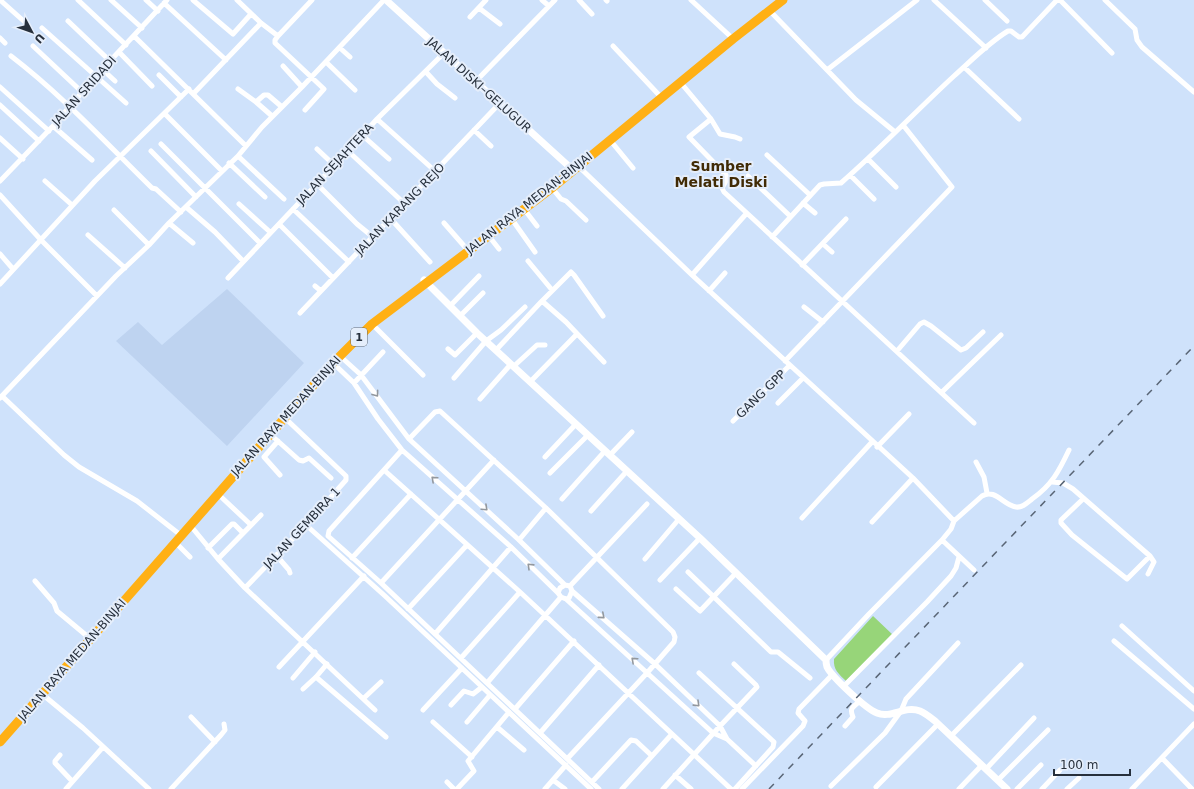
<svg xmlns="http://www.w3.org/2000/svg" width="1194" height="789" viewBox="0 0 1194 789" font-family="'DejaVu Sans',sans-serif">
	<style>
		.built { fill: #bed3f0 }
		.green { fill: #97d579 }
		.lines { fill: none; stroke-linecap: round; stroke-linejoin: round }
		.street { stroke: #fff; stroke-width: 5 }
		.secondary { stroke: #fff; stroke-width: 7 }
		.highway { stroke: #ffb015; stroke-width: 9 }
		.rail { stroke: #596575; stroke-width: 1.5; stroke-dasharray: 7 7; stroke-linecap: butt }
		.oneway { stroke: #93989e }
		.labels { text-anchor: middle; stroke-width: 4; stroke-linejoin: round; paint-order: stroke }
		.shield { fill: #e5eefb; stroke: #606975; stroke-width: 1 }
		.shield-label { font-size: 11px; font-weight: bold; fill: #27303c }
		.street-label { font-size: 12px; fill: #27303c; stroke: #e5eefb }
		.quarter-label { font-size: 14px; font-weight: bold; fill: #412b05; stroke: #e5eefb }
	</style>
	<rect width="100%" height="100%" fill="#cfe2fb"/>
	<path class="built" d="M227 289 304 363 227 446 116 341 138 322 162 345Z"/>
	<path class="green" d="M873 616 893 635 846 681C839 674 833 670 834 659Z"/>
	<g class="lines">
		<path class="street" d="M0 0 27 24
			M78 0 126 45
			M111 0 142 28
			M146 0 158 11
			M193 0 233 34 251 14
			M237 0 261 23 278 36 312 0
			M542 0 549 6
			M579 0 592 14
			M606 0 607 1
			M691 0 730 36
			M934 0 986 48
			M985 0 1007 21
			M1060 0 1112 53
			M1105 0 1135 29 1137 40 1142 47 1194 92
			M164 3 226 60
			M479 8 500 24
			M770 11 856 100 895 132
			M470 17 486 0
			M68 21 110 61
			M42 28 126 103
			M134 36 246 146
			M278 36 275 40V43L324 89 305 110
			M0 38 5 43
			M33 46 82 92
			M613 46 659 95
			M340 48 350 57
			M119 52 152 86
			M11 56C62 95 106 143 152 188L156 189 181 212
			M326 62 355 90
			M283 66 302 87
			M964 67 1019 119
			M102 69 115 81
			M827 70 917 0
			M426 72 437 84 455 98
			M159 75 181 97
			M476 81 555 0
			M681 83 711 119 689 137 726 175 727 179 722 188 724 192 974 423
			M0 87 49 131
			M238 89 256 102 272 116
			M194 93 261 23
			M256 102 264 95H268L282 107
			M0 105 39 141
			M165 114 222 171
			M377 119 435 171
			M711 119 720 134 735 137 740 139
			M53 126 92 160
			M474 130 491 146
			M362 135 389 159
			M0 138 23 159
			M610 140 633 168
			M161 144 260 243
			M317 149 334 165
			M151 151 196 197
			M348 151 405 204
			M767 155 810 195
			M238 156 284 199
			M868 159 896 187
			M229 163 265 197
			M575 163 692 275 913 478 954 521
			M850 175 874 199
			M748 176 790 216
			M0 181 53 126 96 76 167 0
			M45 181 72 205
			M317 184 357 224 373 237
			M552 188 561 199 566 201 586 220
			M0 195 41 240 97 296
			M803 203 815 213
			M239 204 270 232
			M186 207 215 232 243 261
			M293 209 349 262
			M524 209 537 226
			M114 210 149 245
			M390 218 430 262
			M511 218 535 252
			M169 223 193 243
			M444 223 465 247
			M279 224 333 278
			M88 235 125 268
			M488 235 499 249
			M772 237 820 185 824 184 841 183C880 149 916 111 954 76 971 61 988 43 1008 31H1011L1019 37H1022L1057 0
			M823 244 832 252
			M0 254 13 269
			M528 261 552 290
			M802 265 846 219
			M692 275 746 214
			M228 278 348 151 377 119 444 53
			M0 284 95 181 189 89
			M315 286 321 291
			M709 291 725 273
			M542 301 566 322 604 362
			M450 306 479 276
			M804 307 823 322
			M300 313 499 104
			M460 316 483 293
			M372 324 423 375
			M448 349 455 355 477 333
			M496 350 541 302 571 272 574 275 603 316
			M897 351 920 324 924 322 931 326 961 350 966 348 983 332
			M340 356 361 375 409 439 519 540 565 585
			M785 361 952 187 903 125
			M333 363 354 383 378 419 402 450 511 547 558 593 561 597 566 599 569 598 572 591 570 586 565 585 560 588 558 593
			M514 366 537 345H545
			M454 378 486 341 501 330 525 307
			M530 382 577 334
			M354 383 383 352
			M942 392 1001 335
			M2 396 64 455 79 467 137 501 178 533
			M0 398 116 276 149 245 169 223 238 156 262 127 302 87 384 0
			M480 399 511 364
			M778 403 803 378
			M733 421 789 366
			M270 434 299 460 303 461 309 458 331 478
			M409 439 435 412 440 411 546 508 673 632 675 637 674 642 647 673 567 759
			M278 441 264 457 280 475
			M877 447 909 414
			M402 450 329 531 328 536 381 583 599 789
			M610 455 632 432
			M545 457 576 424
			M976 462 984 477 987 493
			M384 470 520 592 731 789
			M550 473 588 435
			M1052 482 1063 483 1073 489 1150 556 1154 562 1148 574
			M218 494 251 525
			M562 499 605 451
			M1083 499 1061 520V523L1072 535 1127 579 1150 556
			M591 511 627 471
			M802 518 872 442
			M872 522 913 478
			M190 525 218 559 245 588 375 710
			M306 525 385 596 591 789
			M519 540 546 508
			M942 540 974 570
			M175 542 190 557
			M208 548 232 524H234L243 533
			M276 555 289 570 290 573
			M352 558 411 494
			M218 559 261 515
			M645 559 679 519
			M688 572 771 652H778L810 678
			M660 580 700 538
			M35 581 54 603 57 611 87 636
			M381 583 494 460
			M570 586 647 504
			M245 588 306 525 346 480V476L285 418
			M676 589 700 611 736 573
			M572 591 655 664 720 726 727 739 756 766
			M566 599 713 733 727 739
			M408 609 467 545
			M1122 626 1194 691
			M435 634 511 547
			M1114 641 1194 709
			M461 658 520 592
			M826 660 869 614 942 540 951 529 954 521 982 496C995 488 1003 505 1016 507 1022 508 1027 503 1032 499 1052 485 1059 471 1069 450
			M279 667 364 576
			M699 673 774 742 773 747 735 789
			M316 677 386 737
			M293 678 315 652
			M487 683 561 597
			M844 686 927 602 951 576 956 568 959 557
			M303 689 316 677 327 664
			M42 694 83 728 149 789
			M364 698 381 682
			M451 705 464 691 473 694 482 687
			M515 709 574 641
			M423 710 462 668
			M191 717 215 742
			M433 722 472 757
			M467 722 490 695
			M845 726 853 717C849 708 853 707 860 701
			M497 727 524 750
			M540 733 599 665
			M951 736 1021 665
			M60 755 55 761V763L72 781
			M1162 758 1192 789
			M986 769 1034 718
			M675 775 691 789
			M553 780 565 789
			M998 780 1048 730
			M447 782 454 789
			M592 782 631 740 636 741 652 756
			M831 786 885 733 901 711 906 699 958 643
			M876 787 938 724
			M66 789 103 747
			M171 789 221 735 225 730 224 724
			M457 789 474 771 468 761 509 712
			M545 789 566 765
			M622 789 672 734
			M663 789 720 726 757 687 756 685 734 664
			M742 789 803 726 805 721 798 713 799 709 833 674
			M959 789 982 765
			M1017 789 1041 765
			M1042 789 1060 770
			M1067 789 1079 778
			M1132 789 1194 724"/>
		<path class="secondary" d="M386 0 573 170
			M424 280 477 333 700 538 826 660C826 663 826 664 827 667 832 677 866 709 877 713 891 719 905 705 920 711 925 713 930 717 935 721L1007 789"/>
		<path class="highway" d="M0 742 333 363 372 324 552 188 733 39 783 0"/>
		<path class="rail" d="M769 789 1194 346"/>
	</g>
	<defs><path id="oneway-chevron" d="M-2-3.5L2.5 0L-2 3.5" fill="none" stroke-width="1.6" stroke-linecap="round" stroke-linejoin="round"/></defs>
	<g class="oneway">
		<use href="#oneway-chevron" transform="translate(376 394) rotate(54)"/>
		<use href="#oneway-chevron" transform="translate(434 479) rotate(-138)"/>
		<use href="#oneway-chevron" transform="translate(485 508) rotate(43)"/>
		<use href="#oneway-chevron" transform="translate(530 566) rotate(-136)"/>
		<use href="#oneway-chevron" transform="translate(602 616) rotate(41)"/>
		<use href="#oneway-chevron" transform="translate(634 660) rotate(-138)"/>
		<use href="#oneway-chevron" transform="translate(697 704) rotate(44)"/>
	</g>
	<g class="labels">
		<rect class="shield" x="351" y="328" width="16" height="18" rx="3"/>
		<g class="shield-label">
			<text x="359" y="341">1</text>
		</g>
		<g class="street-label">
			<text transform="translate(479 85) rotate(42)" y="4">JALAN DISKI–GELUGUR</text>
			<text transform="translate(84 91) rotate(-48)" y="4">JALAN SRIDADI</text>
			<text transform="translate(335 164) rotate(-47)" y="4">JALAN SEJAHTERA</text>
			<text transform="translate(529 203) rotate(-38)" y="4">JALAN RAYA MEDAN-BINJAI</text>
			<text transform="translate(400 209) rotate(-46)" y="4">JALAN KARANG REJO</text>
			<text transform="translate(761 394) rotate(-44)" y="4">GANG GPP</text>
			<text transform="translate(286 416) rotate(-48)" y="4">JALAN RAYA MEDAN-BINJAI</text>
			<text transform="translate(302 528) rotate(-47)" y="4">JALAN GEMBIRA 1</text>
			<text transform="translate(72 660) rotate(-49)" y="4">JALAN RAYA MEDAN-BINJAI</text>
		</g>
		<g class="quarter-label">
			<text x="721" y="171">Sumber<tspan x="721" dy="16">Melati Diski</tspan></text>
		</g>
	</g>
	<g transform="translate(32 32) rotate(131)" stroke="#e5eefb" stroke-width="3" paint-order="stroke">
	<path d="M0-3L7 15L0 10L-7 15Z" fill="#27303c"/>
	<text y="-6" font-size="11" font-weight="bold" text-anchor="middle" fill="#27303c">U</text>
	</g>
	<path d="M1054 769v6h76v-6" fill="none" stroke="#27303c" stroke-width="2"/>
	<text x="1060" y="769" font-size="12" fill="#27303c" stroke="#e5eefb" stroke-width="3" paint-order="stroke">100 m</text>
</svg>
